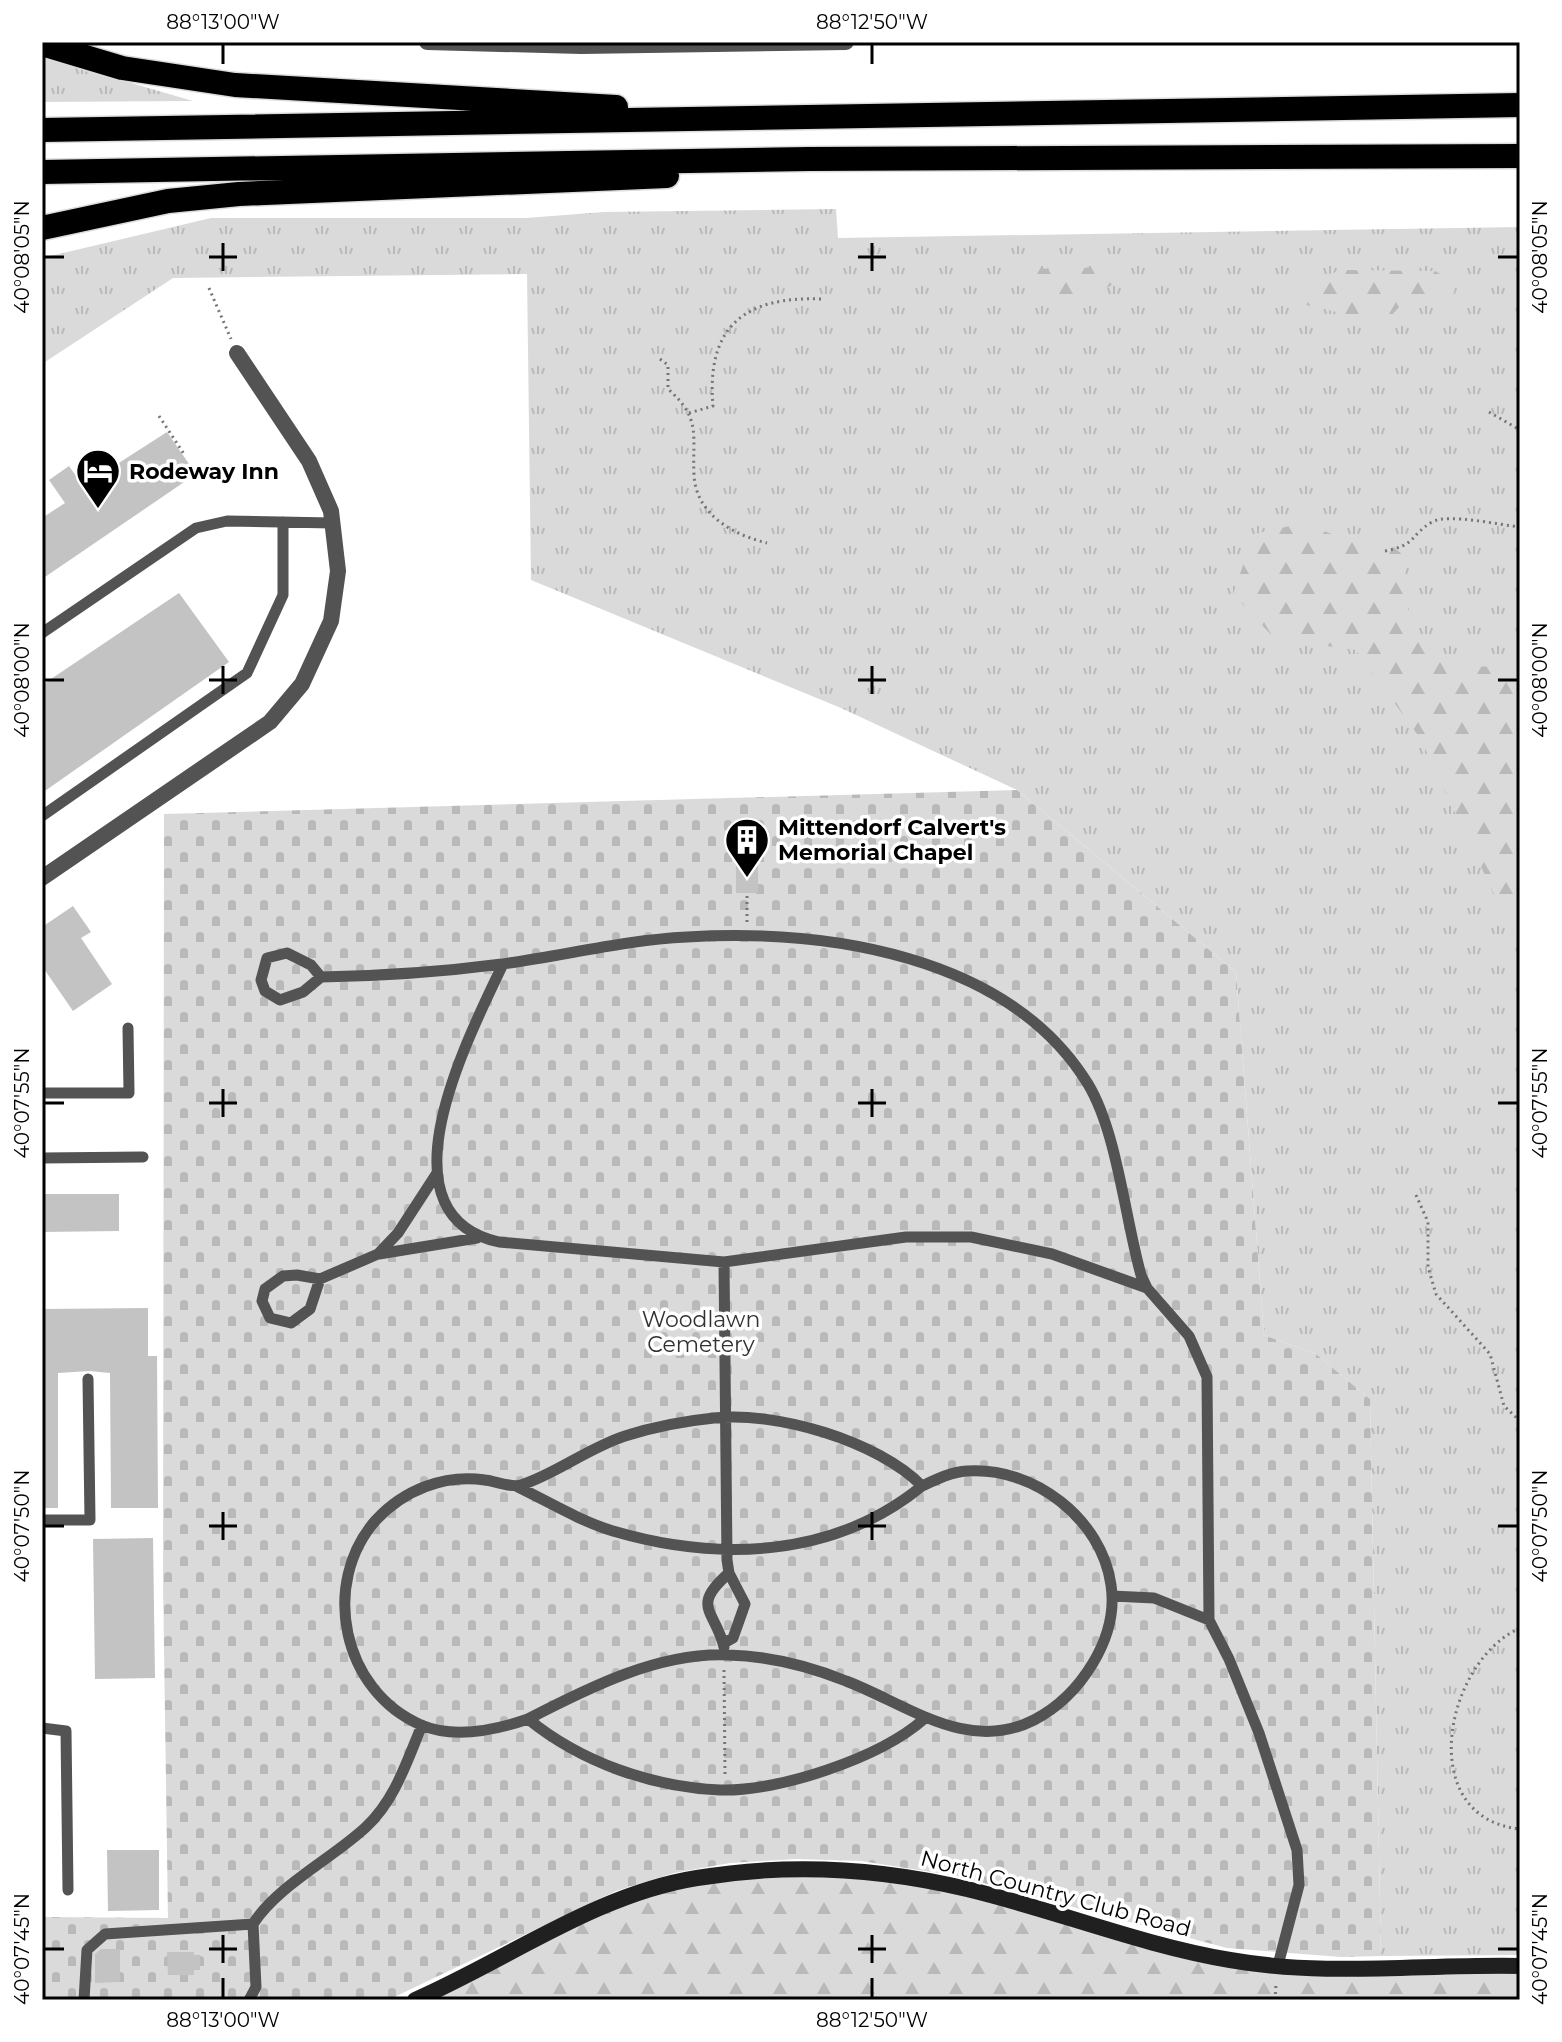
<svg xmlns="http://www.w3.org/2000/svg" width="1562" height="2042" viewBox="0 0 1562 2042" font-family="Montserrat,sans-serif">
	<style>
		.grass { fill: url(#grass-tufts) }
		.forest { fill: url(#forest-firs) }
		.cemetery { fill: url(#cemetery-stones) }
		.building { fill: #c3c3c3 }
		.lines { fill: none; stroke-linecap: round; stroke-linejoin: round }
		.highway-casing { stroke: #dbdbdb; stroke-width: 27 }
		.path { stroke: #757575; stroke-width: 3; stroke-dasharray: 2 4; stroke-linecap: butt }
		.lane { stroke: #535353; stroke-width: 11 }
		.street { stroke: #535353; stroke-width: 16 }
		.secondary { stroke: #202020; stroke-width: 16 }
		.highway { stroke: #000; stroke-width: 24 }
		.ticks { fill: none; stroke: #000; stroke-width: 3 }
		.labels { text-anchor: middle; stroke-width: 7; stroke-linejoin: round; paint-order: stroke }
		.poi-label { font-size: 22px; font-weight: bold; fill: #000; stroke: #fff; text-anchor: start }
		.park-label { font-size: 22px; fill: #313131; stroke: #fff }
		.street-label { font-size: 22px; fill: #000; stroke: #fff }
		.neatline { fill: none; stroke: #000; stroke-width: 3 }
		.ticks-label { font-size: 20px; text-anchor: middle; fill: #000 }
	</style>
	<defs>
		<pattern id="grass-tufts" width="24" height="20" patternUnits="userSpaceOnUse" patternTransform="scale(2)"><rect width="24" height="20" fill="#dadada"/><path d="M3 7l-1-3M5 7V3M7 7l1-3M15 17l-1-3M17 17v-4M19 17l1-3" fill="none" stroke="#b9b9b9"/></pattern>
		<pattern id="forest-firs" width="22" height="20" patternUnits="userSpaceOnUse" patternTransform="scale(2)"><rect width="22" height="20" fill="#dadada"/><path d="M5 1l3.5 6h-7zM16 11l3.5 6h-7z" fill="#b9b9b9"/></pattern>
		<pattern id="cemetery-stones" width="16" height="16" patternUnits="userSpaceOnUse" patternTransform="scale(2)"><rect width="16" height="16" fill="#dadada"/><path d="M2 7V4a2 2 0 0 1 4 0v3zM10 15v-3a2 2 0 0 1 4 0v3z" fill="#b9b9b9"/></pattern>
	</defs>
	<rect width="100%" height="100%" fill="#fff"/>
	<path class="grass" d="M42 57 193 101 42 102Z
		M836 209 838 238 1520 227V1955L1381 1956 1370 1399 1316 1354 1264 1335 1236 972 1017 790 841 708 531 580 527 274 173 278 42 364V258L211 218H526L604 212Z"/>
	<path class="forest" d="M1110 264 1121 267 1120 280C1081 304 1062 314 1023 284V274L1030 265 1058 272Z
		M1346 270 1435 271 1456 283 1454 293 1445 302 1416 294 1406 300 1384 323 1302 304 1297 281Z
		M1303 523 1363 546 1387 541 1407 559C1400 605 1409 637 1454 660 1465 666 1485 666 1498 668L1520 649V949L1420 738 1356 650 1275 639 1233 594 1254 534Z
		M892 1874 1230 1960 1520 1966V2000H415L575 1921 697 1878Z"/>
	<path class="cemetery" d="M1017 790 1236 972 1264 1335 1316 1354 1370 1399 1381 1956 1341 1957 1227 1948 957 1876 861 1861 796 1859 730 1863 674 1873 616 1891 388 2000H42V1917L168 1918 163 1582 164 814Z"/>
	<path class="building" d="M167 432 196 474 42 579V518L65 503 49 480 69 466 83 486Z
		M179 593 229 662 42 793V685Z
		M736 864H758V893H736Z
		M73 906 91 932 81 938 112 984 73 1011 42 966V927Z
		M42 1194H119V1231L42 1232Z
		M148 1308V1356H157L158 1508H111L110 1373 89 1371 58 1373V1508H42V1309Z
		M153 1538 155 1678 95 1679 93 1539Z
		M107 1850H159V1910L108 1911Z
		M101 1949H120V1982L95 1983V1954Z
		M167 1952H194V1955H200V1970H194V1975H168Z"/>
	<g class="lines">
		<g class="highway-casing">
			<path id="highway" d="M42 44 122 68 235 85 616 107
				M42 130 1520 105
				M42 172 809 159 1520 156
				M42 228 168 201 239 194 667 176"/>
		</g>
		<path class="path" d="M209 288 231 339
			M660 359 668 365V389C702 419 692 436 694 475 696 515 734 535 767 543
			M1489 412 1520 430
			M689 413 713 406C706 326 745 296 822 299
			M159 416 184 454
			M1385 551C1417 545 1410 535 1432 522 1448 513 1500 525 1520 527
			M747 922V893
			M1416 1195 1428 1222V1267L1436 1294 1490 1354 1504 1406 1520 1421
			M1520 1488V1512
			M1520 1628C1444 1662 1414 1818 1520 1829
			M724 1670 725 1775
			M1275 2000 1276 1984"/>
		<path class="lane" d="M42 633 196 528 227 521 333 523
			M42 816 247 673 283 595V522
			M287 953 311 965 321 977 303 992 280 1000 265 991 261 980 267 958Z
			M503 964C471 1033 374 1214 499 1242L724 1262 906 1237H971L1052 1254 1147 1288
			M321 977C382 976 441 972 502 964 563 956 624 940 687 937 825 929 1008 954 1088 1084 1117 1132 1125 1218 1141 1275L1147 1288 1189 1336 1207 1377 1209 1620
			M42 1093H129L128 1028
			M42 1158 143 1157
			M379 1254 477 1238
			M297 1275 320 1279 310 1309 291 1323 270 1318 262 1301 265 1289 283 1276Z
			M320 1279 378 1254 398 1233 437 1173
			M518 1487C549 1502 580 1521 613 1531 719 1562 834 1558 922 1486
			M42 1520H90L88 1379
			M1112 1596 1154 1598 1209 1620 1229 1659 1259 1733 1297 1850 1299 1885 1278 1965
			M724 1643 733 1638 745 1604 729 1573 727 1560 724 1262
			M724 1647C715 1610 690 1607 729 1573
			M528 1719C588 1688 659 1652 728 1655 768 1656 809 1666 846 1681 907 1704 967 1754 1034 1720 1080 1696 1119 1638 1111 1585 1102 1519 1033 1466 967 1471 951 1472 937 1479 922 1486 878 1441 776 1411 714 1418 684 1421 653 1427 625 1436 588 1448 554 1475 521 1485 512 1488 495 1481 485 1480 444 1474 404 1490 376 1520 320 1583 342 1691 421 1725 454 1739 496 1730 528 1719 581 1762 651 1787 720 1790 778 1792 880 1758 924 1719
			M42 1728 66 1731 68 1890
			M84 2000 87 1950 105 1934 253 1924
			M249 2000 256 1987 253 1924C277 1886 333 1858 366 1827 395 1800 407 1761 422 1725"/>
		<path class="street" d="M427 42 581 46 846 42
			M42 878 270 722 302 684 331 621 338 571 331 511 309 461 237 353"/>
		<path class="secondary" d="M415 2000C507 1960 596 1894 697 1878 787 1863 879 1868 967 1889 1055 1910 1141 1945 1230 1960 1326 1977 1424 1964 1520 1966"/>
		<use href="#highway" class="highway"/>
	</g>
	<path class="ticks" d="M223 44V64M872 44V64M223 243V271M872 243V271M44 257H64M209 257H237M858 257H886M1498 257H1518M223 666V694M872 666V694M44 680H64M209 680H237M858 680H886M1498 680H1518M223 1089V1117M872 1089V1117M44 1103H64M209 1103H237M858 1103H886M1498 1103H1518M223 1512V1540M872 1512V1540M44 1526H64M209 1526H237M858 1526H886M1498 1526H1518M223 1935V1963M872 1935V1963M44 1949H64M209 1949H237M858 1949H886M1498 1949H1518M223 1978V1998M872 1978V1998"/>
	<defs>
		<g id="hotel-pin" transform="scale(2.3)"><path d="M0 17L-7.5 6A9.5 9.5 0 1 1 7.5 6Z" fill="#000" stroke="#fff"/><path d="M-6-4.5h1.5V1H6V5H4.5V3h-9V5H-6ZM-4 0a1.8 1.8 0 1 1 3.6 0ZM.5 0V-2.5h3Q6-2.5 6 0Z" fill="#fff"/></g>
		<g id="building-pin" transform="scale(2.3)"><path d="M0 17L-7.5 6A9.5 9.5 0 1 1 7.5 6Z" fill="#000" stroke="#fff"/><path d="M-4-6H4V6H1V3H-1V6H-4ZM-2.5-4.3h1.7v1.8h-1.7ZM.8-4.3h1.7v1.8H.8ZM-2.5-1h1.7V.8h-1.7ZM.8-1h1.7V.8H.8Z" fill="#fff"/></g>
	</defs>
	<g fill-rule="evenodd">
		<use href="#hotel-pin" x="98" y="471"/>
		<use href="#building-pin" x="747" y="840"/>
	</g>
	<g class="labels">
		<g class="poi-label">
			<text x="129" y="479">Rodeway Inn</text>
			<text x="778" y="835">Mittendorf Calvert's<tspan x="778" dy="25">Memorial Chapel</tspan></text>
		</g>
		<g class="park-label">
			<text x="701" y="1327">Woodlawn<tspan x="701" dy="25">Cemetery</tspan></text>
		</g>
		<g class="street-label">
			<text transform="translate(1056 1893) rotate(15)" y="8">North Country Club Road</text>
		</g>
	</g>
	<rect width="1562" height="2042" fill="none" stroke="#ffffff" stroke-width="88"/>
	<rect x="44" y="44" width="1474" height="1954" class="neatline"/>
	<g class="ticks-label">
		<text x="223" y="29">88°13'00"W</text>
		<text x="872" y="29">88°12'50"W</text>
		<text transform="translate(22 257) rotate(-90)" y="7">40°08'05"N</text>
		<text transform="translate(1540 257) rotate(-90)" y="7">40°08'05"N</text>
		<text transform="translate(22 680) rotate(-90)" y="7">40°08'00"N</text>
		<text transform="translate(1540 680) rotate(-90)" y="7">40°08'00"N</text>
		<text transform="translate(22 1103) rotate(-90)" y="7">40°07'55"N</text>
		<text transform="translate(1540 1103) rotate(-90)" y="7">40°07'55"N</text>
		<text transform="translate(22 1526) rotate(-90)" y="7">40°07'50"N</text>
		<text transform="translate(1540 1526) rotate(-90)" y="7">40°07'50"N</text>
		<text transform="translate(22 1949) rotate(-90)" y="7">40°07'45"N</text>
		<text transform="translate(1540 1949) rotate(-90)" y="7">40°07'45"N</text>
		<text x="223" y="2027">88°13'00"W</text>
		<text x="872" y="2027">88°12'50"W</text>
	</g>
</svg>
